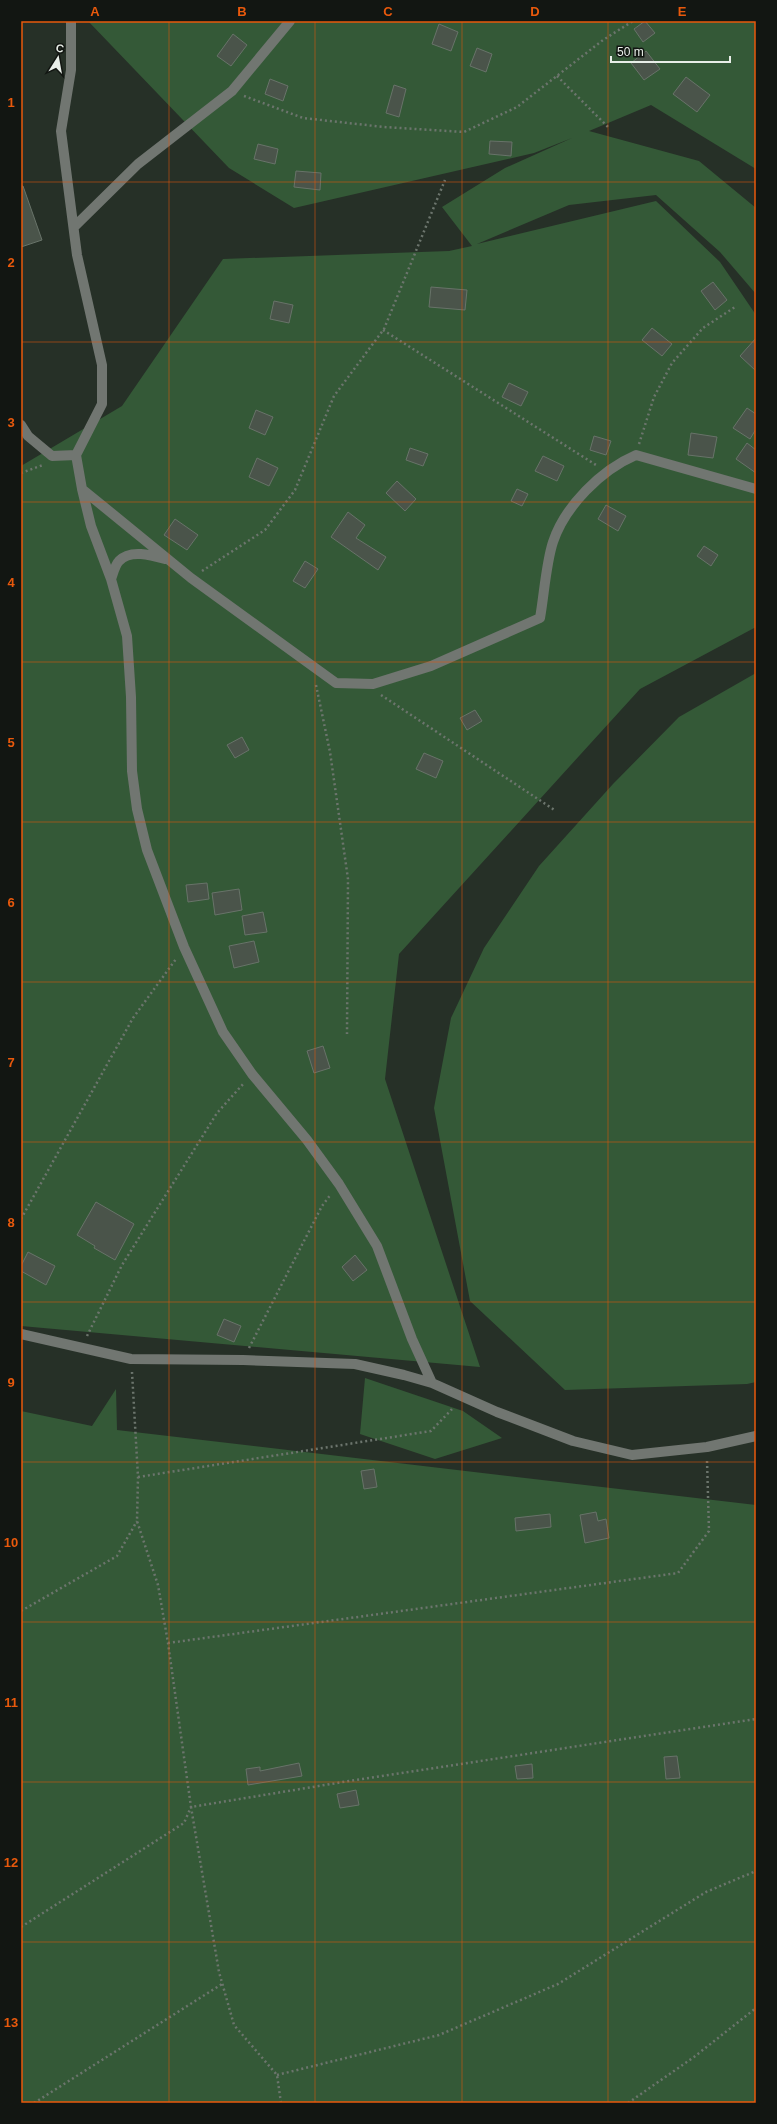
<svg xmlns="http://www.w3.org/2000/svg" width="777" height="2124" viewBox="0 0 777 2124" font-family="Helvetica,sans-serif">
	<style>
		.green { fill: #345937 }
		.building { fill: #4a544a; stroke: #687369 }
		.lines { fill: none; stroke-linecap: round; stroke-linejoin: round }
		.path { stroke: #6c756d; stroke-width: 2.5; stroke-dasharray: 2 3; stroke-linecap: butt }
		.minor { stroke: #717671; stroke-width: 10 }
		.grid { fill: none; stroke: #e8590c; stroke-width: 1; stroke-opacity: 0.55 }
		.neatline { fill: none; stroke: #e8590c; stroke-width: 1.5 }
		.grid-label { font-size: 13px; text-anchor: middle; font-weight: bold; fill: #e8590c }
	</style>
	<rect width="100%" height="100%" fill="#263027"/>
	<path class="green" d="M88 21H756V169L651 105 589 131 699 161 756 208V294L720 252 656 195 569 205 477 244 656 201 720 262 756 315V627L640 689 399 954 385 1079 480 1367 21 1326V466L122 406 223 259 449 251 472 246 442 207 505 168 572 138 534 153 294 208 229 168Z
		M756 673V1382L747 1384 565 1390 470 1301 434 1108 451 1018 484 948 539 866 613 784 679 717Z
		M365 1378 463 1411 502 1438 435 1459 360 1434Z
		M116 1389 117 1430 756 1505V2103H21V1411L92 1426Z"/>
	<path class="building" d="M645 21 655 33 643 42 634 29Z
		M439 24 458 32 451 51 432 44Z
		M233 34 247 45 231 66 217 56Z
		M477 48 492 54 486 72 470 66Z
		M646 51 660 69 644 80 631 63Z
		M686 77 710 95 697 112 673 94Z
		M270 79 288 86 283 101 265 94Z
		M394 85 406 89 399 117 386 113Z
		M490 141 512 142 511 156 489 154Z
		M258 144 278 149 275 164 254 159Z
		M296 171 321 173 320 190 294 187Z
		M21 186H23L42 240 21 247Z
		M713 282 727 300 715 310 701 291Z
		M431 287 467 290 465 310 429 307Z
		M274 301 293 305 289 323 270 319Z
		M652 328 672 344 662 356 642 340Z
		M756 338V371L740 356Z
		M509 383 528 392 521 406 502 397Z
		M747 408 756 414V429L750 439 733 428Z
		M256 410 273 417 265 435 249 428Z
		M691 433 717 437 713 458 688 455Z
		M594 436 611 441 606 455 590 450Z
		M747 443 756 450V473L736 459Z
		M410 448 428 454 423 466 406 460Z
		M543 456 564 466 557 481 535 471Z
		M257 458 278 468 269 486 249 477Z
		M397 481 416 499 405 511 386 493Z
		M517 489 528 494 522 506 511 501Z
		M606 505 626 516 618 531 598 519Z
		M348 512 365 525 356 538 386 557 378 570 331 537Z
		M175 519 198 535 187 550 164 535Z
		M704 546 718 555 711 566 697 556Z
		M305 561 318 569 305 588 293 581Z
		M475 710 482 721 467 730 460 718Z
		M242 737 249 750 235 758 227 745Z
		M424 753 443 761 436 778 416 769Z
		M207 883 209 899 188 902 186 885Z
		M239 889 242 910 215 915 212 893Z
		M263 912 267 932 245 935 242 916Z
		M254 941 259 962 234 968 229 946Z
		M323 1046 330 1068 314 1073 307 1051Z
		M96 1202 134 1224 115 1260 94 1248 95 1246 77 1235Z
		M28 1252 55 1266 46 1285 21 1271V1266Z
		M355 1255 367 1270 353 1281 342 1267Z
		M224 1319 241 1326 234 1342 217 1335Z
		M374 1469 377 1487 364 1489 361 1471Z
		M596 1512 598 1521 606 1519 609 1538 585 1543 580 1515Z
		M550 1514 551 1527 516 1531 515 1518Z
		M677 1756 680 1778 666 1779 664 1757Z
		M299 1763 302 1776 248 1785 246 1769 260 1767V1771Z
		M532 1764 533 1778 517 1779 515 1766Z
		M356 1790 359 1805 340 1808 337 1794Z"/>
	<g class="lines">
		<path class="path" d="M557 76 610 129
			M244 96 303 118 384 127 464 132 517 107 603 40 633 21
			M383 330 596 465
			M639 444 654 397 672 363 703 328 735 307
			M21 473 43 465
			M202 571 265 530 295 490 334 396 384 329 445 180
			M316 685 330 752 348 879 347 1034
			M381 695 556 811
			M21 1219 133 1018 176 959
			M87 1336 122 1265 217 1113 244 1083
			M249 1348 322 1206 331 1194
			M138 1477 431 1431 454 1407
			M21 1611 117 1556 137 1521
			M168 1643 678 1573 709 1531 707 1460
			M21 1927 184 1823 191 1807 168 1643 158 1585 137 1521 138 1477 132 1372
			M277 2075 439 2035 558 1984 706 1892 756 1871
			M34 2103 222 1984
			M281 2103 277 2075 234 2025 219 1972 191 1807 349 1781 756 1719
			M628 2103 694 2057 756 2008"/>
		<path class="minor" d="M71 21V70L61 131 77 255 102 365V404L76 455 82 489 91 526 111 579 127 636 131 697 132 771 137 809 147 850 184 947 223 1032 252 1074 307 1140 339 1184 377 1246 412 1339 432 1383 497 1412 573 1441 632 1455 707 1447 756 1436
			M74 227 138 164 232 91 290 21
			M21 425 28 436 52 456 76 455
			M82 489 191 578 336 683 373 684 431 666 540 618C544 596 546 563 553 542 565 506 601 470 636 455L756 489
			M111 579C113 574 115 565 119 561 130 549 151 555 165 559
			M21 1334 131 1359 243 1360 355 1364 404 1375 432 1383"/>
	</g>
	<path class="grid" d="M169 21V2103M315 21V2103M462 21V2103M608 21V2103M21 182H756M21 342H756M21 502H756M21 662H756M21 822H756M21 982H756M21 1142H756M21 1302H756M21 1462H756M21 1622H756M21 1782H756M21 1942H756"/>
	<rect width="777" height="2124" fill="none" stroke="#121612" stroke-width="44"/>
	<g transform="translate(58 58) rotate(11)" stroke="#121612" stroke-width="3" paint-order="stroke">
	<path d="M0-3L7 15L0 10L-7 15Z" fill="#e8eee8"/>
	<text y="-6" font-size="11" font-weight="bold" text-anchor="middle" fill="#e8eee8">С</text>
	</g>
	<path d="M611 56v6h119v-6" fill="none" stroke="#e8eee8" stroke-width="2"/>
	<text x="617" y="56" font-size="12" fill="#e8eee8" stroke="#121612" stroke-width="3" paint-order="stroke">50 m</text>
	<rect x="22" y="22" width="733" height="2080" class="neatline"/>
	<g class="grid-label">
		<text x="95" y="16">A</text>
		<text x="242" y="16">B</text>
		<text x="388" y="16">C</text>
		<text x="535" y="16">D</text>
		<text x="682" y="16">E</text>
		<text x="11" y="107">1</text>
		<text x="11" y="267">2</text>
		<text x="11" y="427">3</text>
		<text x="11" y="587">4</text>
		<text x="11" y="747">5</text>
		<text x="11" y="907">6</text>
		<text x="11" y="1067">7</text>
		<text x="11" y="1227">8</text>
		<text x="11" y="1387">9</text>
		<text x="11" y="1547">10</text>
		<text x="11" y="1707">11</text>
		<text x="11" y="1867">12</text>
		<text x="11" y="2027">13</text>
	</g>
</svg>
